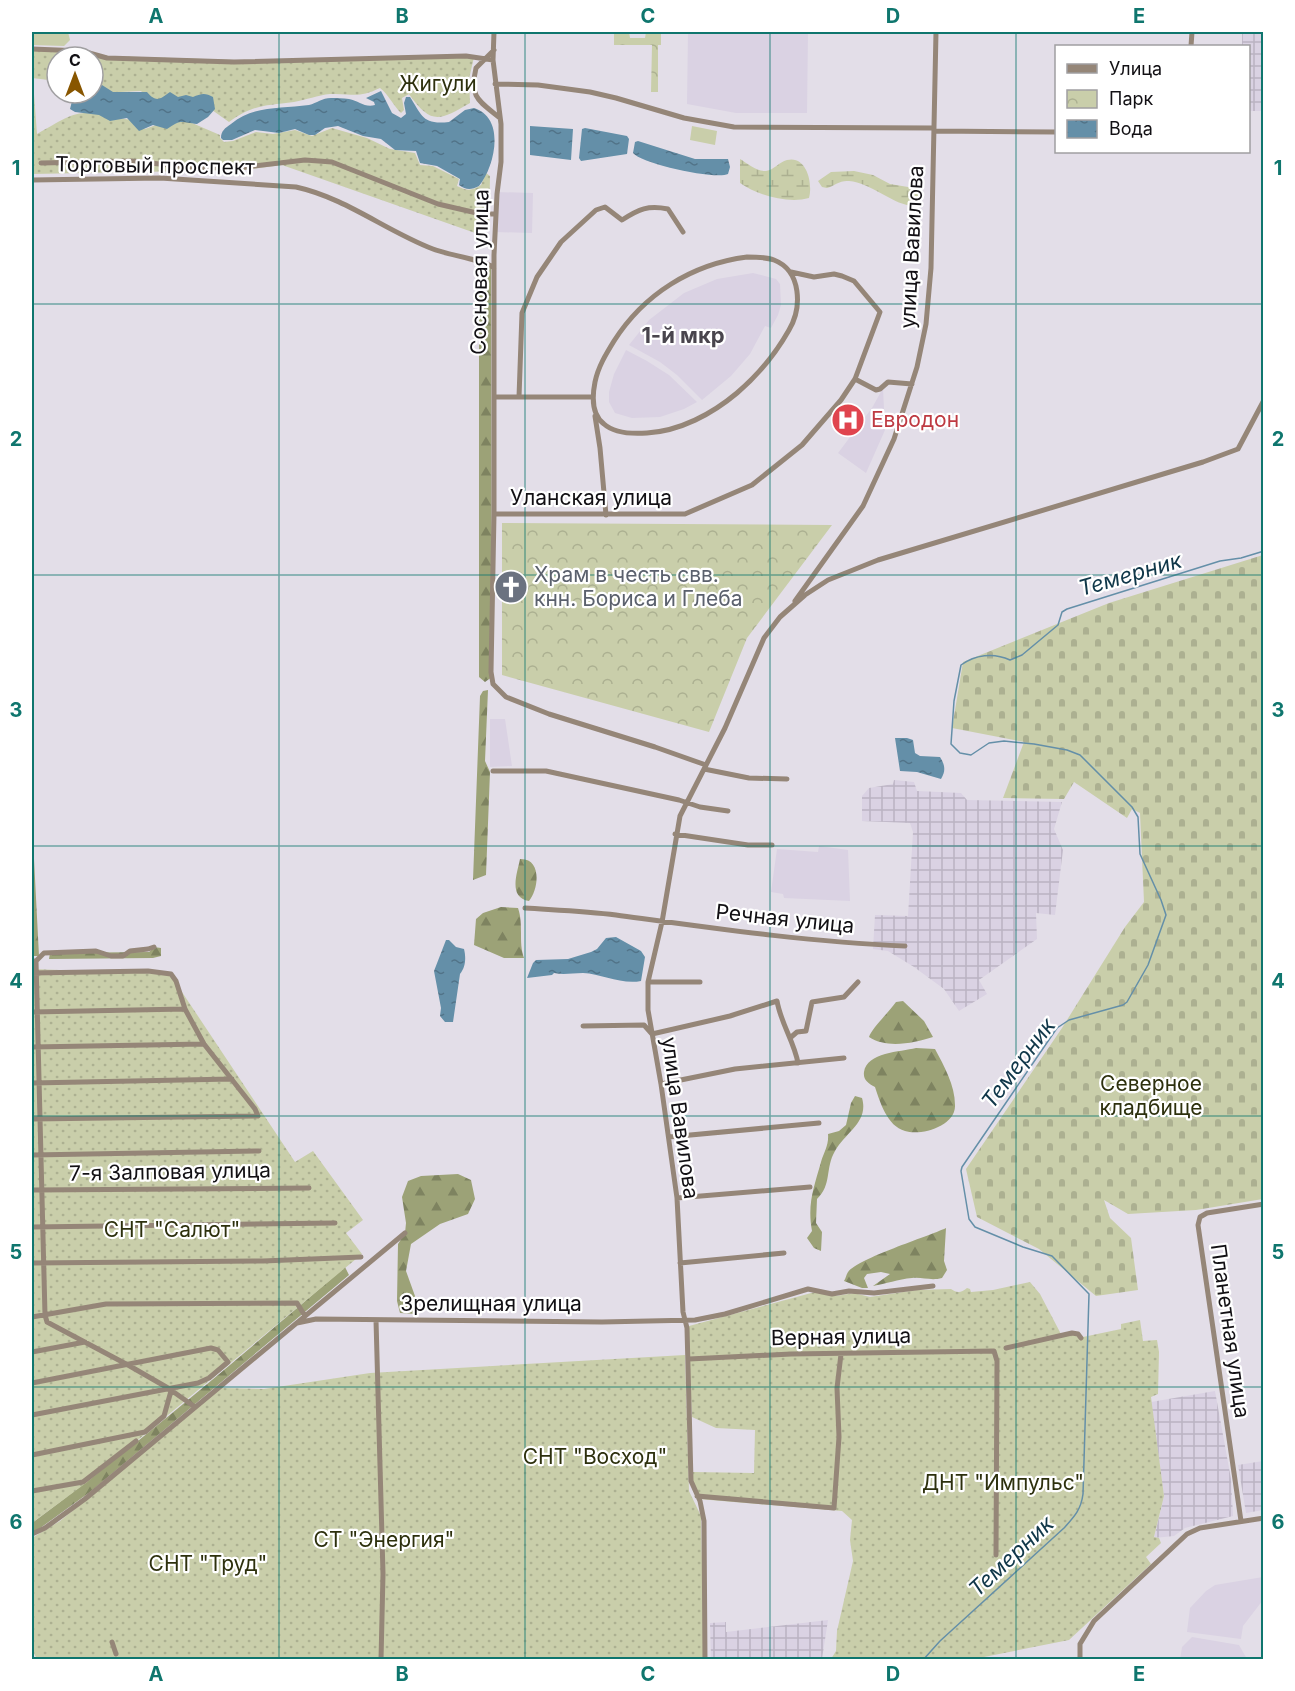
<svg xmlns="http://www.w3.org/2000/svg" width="1295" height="1691" viewBox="0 0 1295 1691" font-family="Inter,sans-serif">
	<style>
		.built { fill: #dad2e3 }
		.industrial { fill: url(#industrial-grid) }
		.grass { fill: #c9ceaa }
		.forest { fill: url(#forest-firs) }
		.wetland { fill: url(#wetland-marsh) }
		.cemetery { fill: url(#cemetery-stones) }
		.park { fill: url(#park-crowns) }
		.garden { fill: url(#garden-dots) }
		.water { fill: url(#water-ripples) }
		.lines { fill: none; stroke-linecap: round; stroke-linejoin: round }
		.stream { stroke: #648fa8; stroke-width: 1.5 }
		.minor { stroke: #958678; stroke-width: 5 }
		.grid { fill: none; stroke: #0f766e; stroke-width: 1.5; stroke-opacity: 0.55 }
		.labels { text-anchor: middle; stroke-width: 4.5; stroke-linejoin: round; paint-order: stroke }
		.park-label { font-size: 21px; fill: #2d300d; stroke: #fff }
		.street-label { font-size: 21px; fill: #121014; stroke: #fff }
		.health-label { font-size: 21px; fill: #be3a42; stroke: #fff; text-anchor: start }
		.worship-label { font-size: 21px; fill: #5b616d; stroke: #fff; text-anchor: start }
		.neighbourhood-label { font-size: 22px; font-weight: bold; fill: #49454d; stroke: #fff }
		.water-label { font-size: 22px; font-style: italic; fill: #103749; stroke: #fff }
		.neatline { fill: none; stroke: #0f766e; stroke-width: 2 }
		.grid-label { font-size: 20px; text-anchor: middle; font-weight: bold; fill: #0f766e }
	</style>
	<defs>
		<pattern id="industrial-grid" width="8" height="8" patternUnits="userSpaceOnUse" patternTransform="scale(1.5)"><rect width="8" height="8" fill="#dad2e3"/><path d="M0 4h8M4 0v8" fill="none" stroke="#bab3c2"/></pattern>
		<pattern id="forest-firs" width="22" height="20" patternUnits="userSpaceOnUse" patternTransform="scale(1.5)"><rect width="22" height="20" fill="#9ca277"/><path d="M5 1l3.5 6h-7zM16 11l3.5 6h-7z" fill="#7e8360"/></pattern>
		<pattern id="wetland-marsh" width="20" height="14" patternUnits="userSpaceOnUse" patternTransform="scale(1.5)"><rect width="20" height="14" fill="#c9ceaa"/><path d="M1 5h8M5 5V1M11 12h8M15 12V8" fill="none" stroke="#acb091"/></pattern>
		<pattern id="cemetery-stones" width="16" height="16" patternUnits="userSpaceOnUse" patternTransform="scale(1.5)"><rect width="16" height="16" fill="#c9ceaa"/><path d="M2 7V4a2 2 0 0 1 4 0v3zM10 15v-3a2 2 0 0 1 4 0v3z" fill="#acb091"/></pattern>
		<pattern id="park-crowns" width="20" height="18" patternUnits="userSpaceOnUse" patternTransform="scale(1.5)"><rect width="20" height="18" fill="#c9ceaa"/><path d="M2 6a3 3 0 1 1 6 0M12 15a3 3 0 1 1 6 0" fill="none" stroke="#acb091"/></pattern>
		<pattern id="garden-dots" width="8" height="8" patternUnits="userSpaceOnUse" patternTransform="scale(1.5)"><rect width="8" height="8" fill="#c9ceaa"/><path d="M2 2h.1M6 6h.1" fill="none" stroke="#acb091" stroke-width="1.8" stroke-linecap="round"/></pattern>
		<pattern id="water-ripples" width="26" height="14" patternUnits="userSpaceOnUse" patternTransform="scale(1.5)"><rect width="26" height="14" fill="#648fa8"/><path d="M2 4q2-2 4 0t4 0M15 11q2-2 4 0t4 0" fill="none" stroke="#517388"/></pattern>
	</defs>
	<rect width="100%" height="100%" fill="#e3dee8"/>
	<path class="built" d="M688 32H808L807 113H736L687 104Z
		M496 192 533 193 532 233 495 232Z
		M753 273 776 279 780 284 781 305 778 315 771 328 765 326 750 354 731 376 702 400 677 375 660 362 629 345 649 320 684 293 717 279Z
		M626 350 647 361 669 375 697 402 684 409 660 417 632 418 615 413 609 402V392L614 374Z
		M883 388 885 430 866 473 838 453 872 408Z
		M490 719H505L512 766 490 767Z
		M819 846 848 850 850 901 784 898 783 894 771 892 777 849 818 852Z
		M1263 1577V1600L1243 1626 1241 1639 1187 1632 1190 1608 1206 1591 1215 1585Z
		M1192 1637 1239 1645 1247 1659 1180 1660 1182 1647Z"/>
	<path class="industrial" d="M1242 32H1263V111H1249L1248 46H1242Z
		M894 780 914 782 917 791 961 793 967 800 1062 802 1054 829 1063 850 1055 915 1036 913 1037 939 979 980 987 994 959 1011 944 989 914 967 888 951 873 949 875 915 908 916 913 832 910 823 862 821V796L869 788 893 784Z
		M1215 1391 1231 1479 1233 1516 1185 1528 1174 1536 1154 1538 1164 1496 1151 1402Z
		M1263 1461V1510L1246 1513 1238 1465Z
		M828 1620 822 1659H711L710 1623 726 1622V1632Z"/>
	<path class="grass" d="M32 32H68L70 40 64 46 32 45Z
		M692 126 717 131 715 145 690 140Z"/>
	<path class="forest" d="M479 265 491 267 492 677 485 682 479 677Z
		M488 690 485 761 490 772 486 875 473 880 480 696 483 691Z
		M32 820 39 956H32Z
		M520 859C542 858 539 889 529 901 508 897 517 874 520 859Z
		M501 907 518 908C524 926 518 941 524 958H504L474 945 476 919 483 913Z
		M154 947 161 948V956L153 958 49 959 50 953 149 952Z
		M903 1001 924 1021 933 1037C914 1043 887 1049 869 1037 872 1028 889 1012 896 1002Z
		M916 1048 935 1049C944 1066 955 1085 955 1105 956 1126 921 1136 905 1131 887 1126 880 1102 875 1087 868 1083 863 1080 864 1072 867 1052 900 1052 916 1048Z
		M855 1096 862 1098C869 1122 846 1132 835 1151 825 1168 832 1185 817 1199L816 1223 822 1232 821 1251 814 1248 807 1238 812 1231C807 1204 814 1187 821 1162 824 1152 829 1145 828 1134L839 1131 846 1125 851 1103Z
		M458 1174 471 1180 475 1199 468 1214 440 1224 411 1244 406 1271 415 1296 416 1314 400 1313 397 1301 398 1244 405 1233 406 1223 402 1197 408 1181 421 1176Z
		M946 1228 944 1261 947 1270 942 1278C931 1281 923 1277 912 1278 898 1279 886 1284 873 1286L890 1274 881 1272 867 1274 864 1278 868 1288H862L844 1281C846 1278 846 1275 848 1272 859 1258 927 1237 946 1228Z
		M345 1267 349 1275 90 1492 32 1534V1523C140 1443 242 1355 345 1267Z"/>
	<path class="wetland" d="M740 159C747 163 757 172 766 171 774 170 779 162 787 160 807 155 813 184 809 198 788 204 757 195 740 183Z
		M854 171 873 175 890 184 914 188 918 193V201L911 206C889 202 871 183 849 181 840 180 834 186 827 188L822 187 818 181 831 172Z"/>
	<path class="cemetery" d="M1263 555V1199L1196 1210 1128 1214 1104 1200 1110 1218 1131 1238 1138 1290 1096 1296 1039 1249 977 1217 966 1169 1062 1028 1125 927 1144 902 1140 813 1132 809 1127 818 1074 782 1064 799 1003 798 1024 742 952 728 963 662 1109 603Z"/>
	<path class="park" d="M614 32H629L630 38H645L646 32H661V45H658V92H651L652 45H614Z
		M502 523 832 525 747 638 709 732 502 675Z"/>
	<path class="garden" d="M32 47 109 56 236 60 474 57 469 79 470 103C439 121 431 125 409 94L402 98 404 110 401 113C393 105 389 95 380 88 357 99 353 93 330 94 318 95 306 100 294 102 265 106 254 104 229 122L195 98 152 101 141 91 99 93 93 85V57H57V81L32 78Z
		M32 94H34L37 134C70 116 76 107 116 117 131 121 132 117 145 129L178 117 220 135V138L224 142 233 141 256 132 273 134 295 130 312 136 332 128 367 138 390 149 415 153 420 165 433 166 459 179 457 186C467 191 472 191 481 185L486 173 490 176 489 229 478 234 282 165 244 170 32 174Z
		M32 969 170 974 295 1162 313 1151 363 1220 346 1233 362 1254 86 1483 32 1523Z
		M1030 1282 1040 1294 1062 1336 1078 1334 1083 1337 1121 1329V1324L1140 1320 1143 1341 1157 1340 1159 1352 1158 1394 1151 1397 1164 1496 1154 1537 1159 1538 1161 1543 1146 1557 1151 1564 1069 1640 979 1658 978 1659H831L836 1651 837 1631 853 1561 850 1540 852 1520 842 1511 698 1499 692 1489V1472L754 1473 755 1430 716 1428 692 1417 689 1359V1326L815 1292 836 1296 854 1293 870 1297 916 1290 951 1289C957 1293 961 1293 967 1288L970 1289 971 1292 993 1290Z
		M685 1355 689 1491 701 1516 704 1659H37L32 1650V1538L60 1521 221 1388 264 1389 370 1373Z"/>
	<path class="water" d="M102 85 113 92H147C157 104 161 98 170 92L178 97 186 95 193 97C200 94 205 92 213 97L215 109 208 117 197 124C181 122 181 119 167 129L153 125 139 131 127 118 110 121 99 115 75 112 70 109 73 97 93 93V89Z
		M381 91 392 113 401 118 406 114 404 103 406 97H410C422 115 422 125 449 122L465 110 474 108C506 118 495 166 479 186 471 190 466 190 459 185L460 179 437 166 420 163 416 151 395 150 381 139 363 136 338 126 325 128 315 135H309L295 129 279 133 255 130 232 140H223L221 138C221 131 225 128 231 124 254 105 281 109 309 105 317 103 322 98 331 98 337 98 343 98 349 99 359 101 365 108 375 105L374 102 366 98Z
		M530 126 573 129 571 160 530 155Z
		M585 128 627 136 629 139 627 154 581 161 579 158 582 129Z
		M638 141 695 159H728L730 167 728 174C716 180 642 164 633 153L635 142Z
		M895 738H907L913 740 915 753 920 756 940 757C945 765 946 771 941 779L917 772 900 771Z
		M616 937 641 951 645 957 641 981C622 985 602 974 583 973 572 973 564 975 554 973L552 975 527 978 533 963 536 960 568 959 591 952 597 949 606 938Z
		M446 940H449L456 947 464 949C466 957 466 967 460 974L453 1022H445L440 1016 441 1008 434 971Z"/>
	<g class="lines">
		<path class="stream" d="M923 1660 940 1641 1064 1528C1074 1517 1081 1510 1083 1494L1089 1294 1052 1256 1023 1247 975 1227 969 1219 961 1171 962 1167 1057 1028 1069 1020 1123 1005 1127 1002 1148 965 1166 915 1161 900 1140 854 1138 817 1132 807 1080 755 1067 750 1034 744 1004 741 989 743 971 755 960 753 951 744 954 701 961 665C975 655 993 652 1010 660L1022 655 1058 625 1062 612 1067 609 1220 561 1241 558 1264 551"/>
		<path class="minor" d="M494 32 493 60 501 124V162L497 194 494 255V514L491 672 493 684 506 697 549 714 655 747 706 765
			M1191 46 1192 32
			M32 49 82 51 107 58 234 62 466 56 493 60
			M494 50 476 68C469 98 479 101 500 118
			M495 84 538 85 590 92 616 98 684 118 734 127 934 128
			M934 131 1056 132
			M41 163 132 161 187 167 238 168 305 160 332 162 438 204 481 214H495
			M32 180 160 178 296 187C346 198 386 231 433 249 448 255 485 260 494 268
			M747 257C756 257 766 257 774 260 802 271 802 308 789 330 776 353 757 376 737 393 712 414 680 431 647 433 633 434 615 434 604 424 591 414 592 397 595 382 598 367 606 354 614 341 644 294 692 264 747 257Z
			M855 379 876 390 880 389 888 382 912 384
			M494 397H593
			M519 397 522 313 537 277 561 242 596 210 605 207 622 220C639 209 648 205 668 209L683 232
			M595 416 600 448 606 515
			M494 514H685L752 485 802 445 841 400 855 379 880 312 854 281 842 276 834 274 814 277 791 272
			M795 601 863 506 894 439 917 367 926 324 931 268 936 32
			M704 769 749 778 787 779
			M493 771H546L679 800 700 807 728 811
			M675 834 748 845H772
			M525 908C555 910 586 911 616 915 712 928 808 942 905 946
			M32 961H36L44 953 96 951 111 956H123L130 951 148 949 154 947
			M36 961 45 1315 47 1322 128 1365 168 1388 195 1407
			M32 973 148 971 171 974 176 981 185 1009 204 1044 255 1109 258 1116 32 1119
			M648 982H700
			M32 1012 185 1009
			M583 1026 644 1025 652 1034 730 1016 777 1001C781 1024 794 1041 798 1063
			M790 1038 797 1032 806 1031 812 1002 844 997 858 982
			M32 1047 204 1044
			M32 1083 232 1079
			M661 1084 735 1069 844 1058
			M669 1137 819 1123
			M32 1155 259 1151
			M32 1190 309 1188
			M677 1198 810 1187
			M32 1227 335 1223
			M32 1263 263 1261 361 1257
			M680 1263 784 1253
			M32 1317 106 1304 297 1303 305 1316
			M376 1320 383 1574 381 1660
			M297 1323 316 1319 602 1322 695 1320 725 1314 808 1289 832 1294 849 1291 874 1293 933 1286
			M1006 1348 1072 1333 1078 1334 1081 1338
			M32 1352 85 1342
			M689 1359 791 1354 994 1351 997 1361 996 1555
			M32 1383 211 1348 218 1350 228 1362 209 1378 198 1383 32 1415
			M32 1455 145 1432 164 1416 171 1391
			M32 1491 83 1482 136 1441
			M697 1496 834 1508 839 1437 837 1388 841 1354
			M1241 1521 1198 1225 1200 1217 1207 1213 1264 1204
			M32 1534 45 1528 85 1499 405 1233
			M112 1642 116 1654
			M705 1660 704 1521 700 1501 691 1481 687 1328 683 1312 677 1198 661 1084 648 1010V982L662 922 680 816 725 728 764 638 780 617 805 595 828 580 878 560 1203 462 1238 449 1264 400
			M1080 1660V1644L1094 1621 1187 1534 1200 1528 1264 1518"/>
	</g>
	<path class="grid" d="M279 32V1660M525 32V1660M770 32V1660M1016 32V1660M32 304H1264M32 575H1264M32 846H1264M32 1116H1264M32 1387H1264"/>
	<defs>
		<g id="hospital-disc" transform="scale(1.725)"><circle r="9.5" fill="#e0444e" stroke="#fff"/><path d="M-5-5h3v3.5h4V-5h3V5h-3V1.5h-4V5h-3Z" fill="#fff"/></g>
		<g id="church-disc" transform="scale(1.725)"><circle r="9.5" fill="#6b7280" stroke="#fff"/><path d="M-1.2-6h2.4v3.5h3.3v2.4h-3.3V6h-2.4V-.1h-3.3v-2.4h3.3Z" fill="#fff"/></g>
	</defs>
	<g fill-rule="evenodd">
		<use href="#hospital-disc" x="848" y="420"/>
		<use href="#church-disc" x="511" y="587"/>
	</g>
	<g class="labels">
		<g class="park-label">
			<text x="438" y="91">Жигули</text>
			<text x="1151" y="1091">Северное<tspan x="1151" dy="24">кладбище</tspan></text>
			<text x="172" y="1237">СНТ "Салют"</text>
			<text x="595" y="1464">СНТ "Восход"</text>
			<text x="1003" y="1490">ДНТ "Импульс"</text>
			<text x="384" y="1547">СТ "Энергия"</text>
			<text x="208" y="1571">СНТ "Труд"</text>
		</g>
		<g class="street-label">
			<text transform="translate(155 166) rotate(1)" y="7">Торговый проспект</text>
			<text transform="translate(912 247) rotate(-87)" y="7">улица Вавилова</text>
			<text transform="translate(480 272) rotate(-89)" y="7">Сосновая улица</text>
			<text x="591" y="505">Уланская улица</text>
			<text transform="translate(785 919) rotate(6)" y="7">Речная улица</text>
			<text transform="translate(680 1118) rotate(82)" y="7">улица Вавилова</text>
			<text transform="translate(170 1172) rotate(-1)" y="7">7-я Залповая улица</text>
			<text x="491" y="1311">Зрелищная улица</text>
			<text transform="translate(1230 1331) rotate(82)" y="7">Планетная улица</text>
			<text transform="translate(841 1337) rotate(-1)" y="7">Верная улица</text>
		</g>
		<g class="health-label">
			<text x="871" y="427">Евродон</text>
		</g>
		<g class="worship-label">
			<text x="534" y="582">Храм в честь свв.<tspan x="534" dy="24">кнн. Бориса и Глеба</tspan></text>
		</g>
		<g class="neighbourhood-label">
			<text x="683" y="343">1-й мкр</text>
		</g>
		<g class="water-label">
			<text transform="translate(1130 574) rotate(-16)" y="8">Темерник</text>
			<text transform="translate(1018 1063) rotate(-53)" y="8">Темерник</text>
			<text transform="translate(1011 1556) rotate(-43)" y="8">Темерник</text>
		</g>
	</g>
	<rect width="1295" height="1691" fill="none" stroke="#ffffff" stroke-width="66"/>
	<rect x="1055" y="45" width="195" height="108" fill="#ffffff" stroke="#a09fa1" stroke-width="1.5"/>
	<rect x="1067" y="64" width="30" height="9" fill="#958678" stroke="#a09fa1" stroke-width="1.5"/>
	<text x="1109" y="75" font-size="18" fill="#121014">Улица</text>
	<rect x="1067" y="90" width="30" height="18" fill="url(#park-crowns)" stroke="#a09fa1" stroke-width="1.5"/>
	<text x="1109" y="105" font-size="18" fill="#121014">Парк</text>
	<rect x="1067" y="120" width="30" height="18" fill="url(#water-ripples)" stroke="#a09fa1" stroke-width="1.5"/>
	<text x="1109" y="135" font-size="18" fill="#121014">Вода</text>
	<g transform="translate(75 75)"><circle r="28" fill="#ffffff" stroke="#a09fa1" stroke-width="1.5"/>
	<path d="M0-4.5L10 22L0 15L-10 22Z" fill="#885600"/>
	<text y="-9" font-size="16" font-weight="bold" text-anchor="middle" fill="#121014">С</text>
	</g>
	<rect x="33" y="33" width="1229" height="1625" class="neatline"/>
	<g class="grid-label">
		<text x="156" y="23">A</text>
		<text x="402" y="23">B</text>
		<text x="648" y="23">C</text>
		<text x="893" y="23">D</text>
		<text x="1139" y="23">E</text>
		<text x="16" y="175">1</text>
		<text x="1278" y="175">1</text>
		<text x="16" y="446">2</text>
		<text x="1278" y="446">2</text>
		<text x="16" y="717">3</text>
		<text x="1278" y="717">3</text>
		<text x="16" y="988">4</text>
		<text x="1278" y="988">4</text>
		<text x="16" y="1259">5</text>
		<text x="1278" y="1259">5</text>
		<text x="16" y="1529">6</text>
		<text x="1278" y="1529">6</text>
		<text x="156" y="1681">A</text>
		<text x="402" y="1681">B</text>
		<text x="648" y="1681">C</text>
		<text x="893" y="1681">D</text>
		<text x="1139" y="1681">E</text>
	</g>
</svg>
